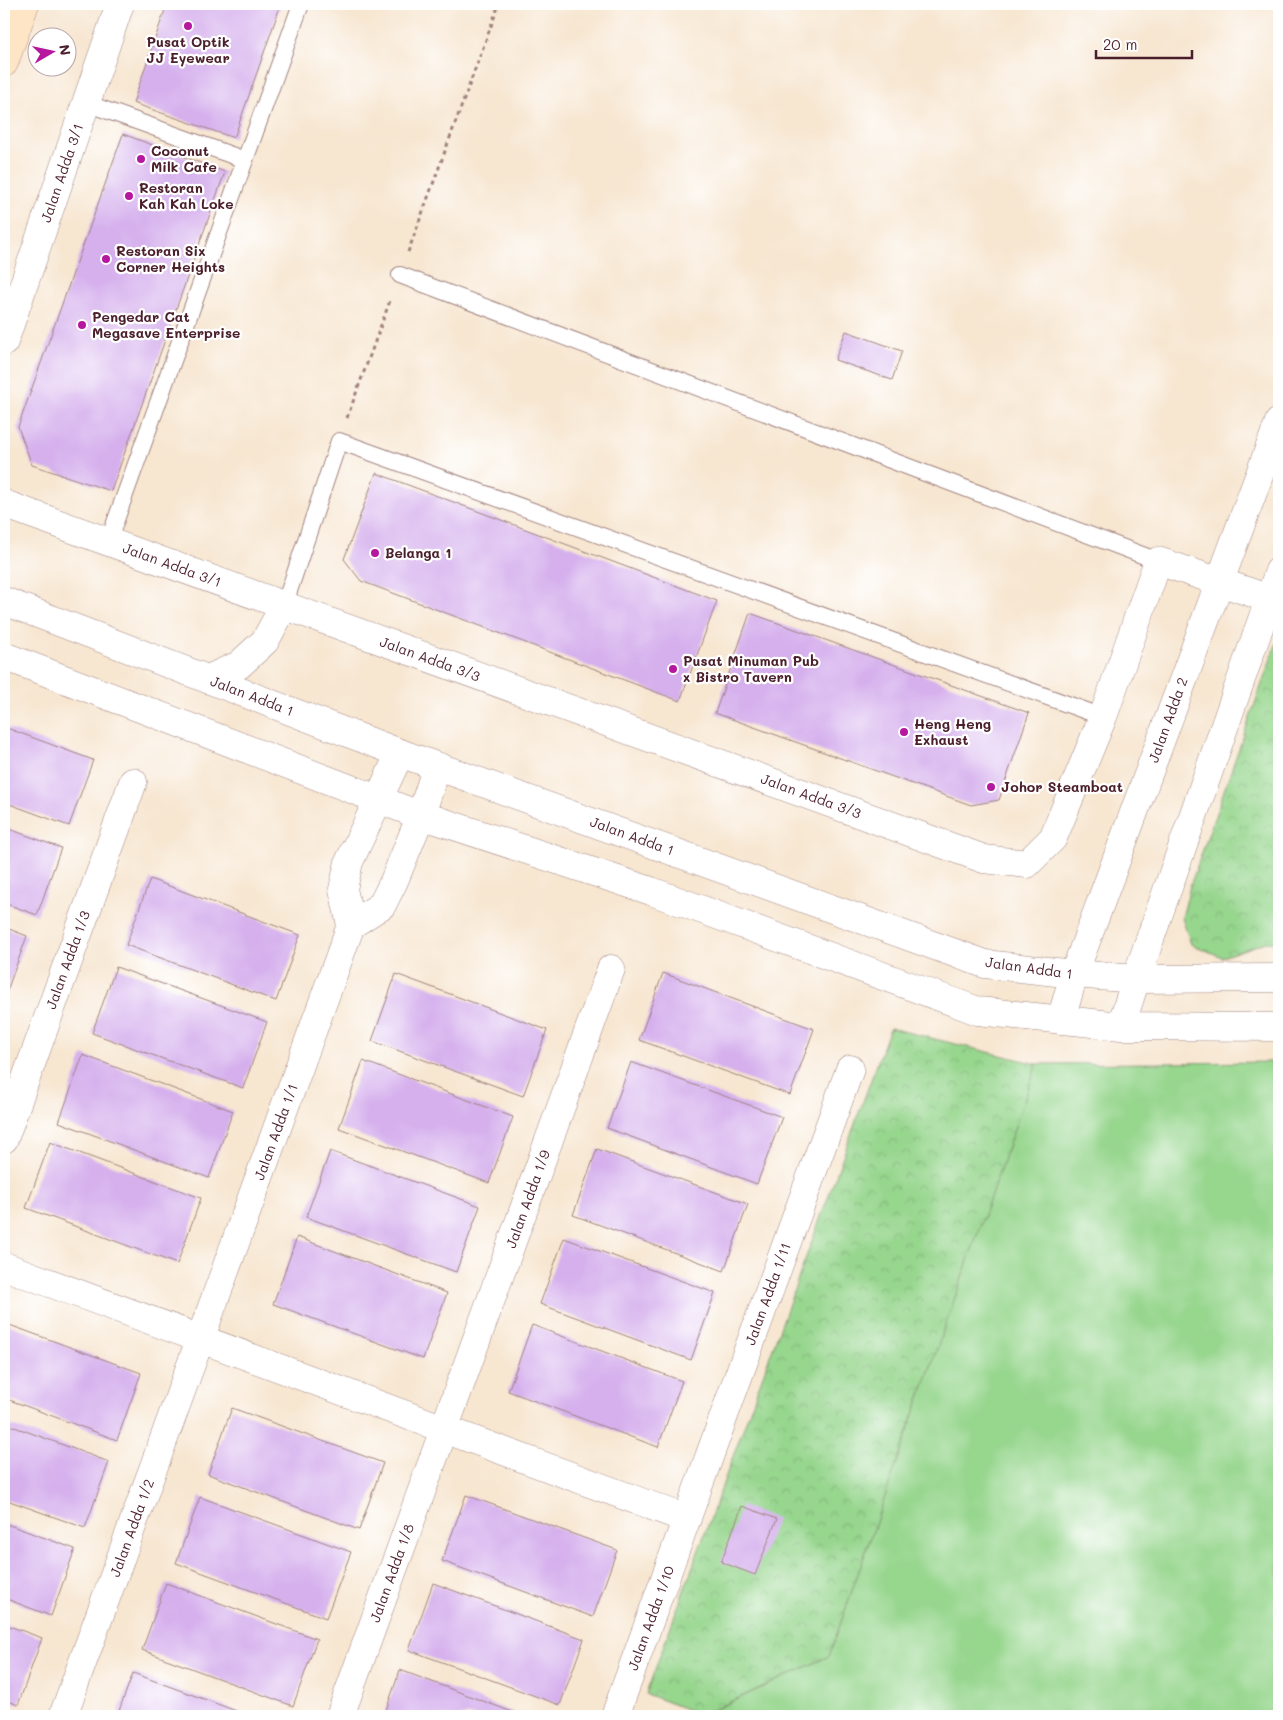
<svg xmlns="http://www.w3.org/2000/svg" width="1283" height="1720" viewBox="0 0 1283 1720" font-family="Mali,sans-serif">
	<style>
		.grass { fill: #96d68d; stroke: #707a5c }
		.park { fill: url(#park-crowns); stroke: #707a5c }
		.building { fill: #d5b0ed }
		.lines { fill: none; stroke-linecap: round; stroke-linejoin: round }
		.service-casing { stroke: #a0827e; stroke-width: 18 }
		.minor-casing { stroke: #a0827e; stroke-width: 29 }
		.tertiary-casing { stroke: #a0827e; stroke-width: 29 }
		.secondary-casing { stroke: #a0827e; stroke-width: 29 }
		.path { stroke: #a0827e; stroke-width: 3; stroke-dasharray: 4 4; stroke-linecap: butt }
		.service { stroke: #fff; stroke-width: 16 }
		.minor { stroke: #fff; stroke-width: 28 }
		.tertiary { stroke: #fff; stroke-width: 28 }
		.secondary { stroke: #fde5c5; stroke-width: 28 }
		.poi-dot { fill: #b5179e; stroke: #fff; stroke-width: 2 }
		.labels { text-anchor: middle; stroke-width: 4.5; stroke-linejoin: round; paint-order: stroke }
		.poi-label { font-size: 14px; font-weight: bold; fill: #4a1f2b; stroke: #fff; text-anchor: start }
		.street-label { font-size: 14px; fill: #4a1f2b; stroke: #fff }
	</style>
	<defs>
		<pattern id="park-crowns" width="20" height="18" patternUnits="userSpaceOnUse" patternTransform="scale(1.25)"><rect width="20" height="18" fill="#96d68d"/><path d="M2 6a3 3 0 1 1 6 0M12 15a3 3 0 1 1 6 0" fill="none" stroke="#83b77a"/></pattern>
	</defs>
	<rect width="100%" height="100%" fill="#fff"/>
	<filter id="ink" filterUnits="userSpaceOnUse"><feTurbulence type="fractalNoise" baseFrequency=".02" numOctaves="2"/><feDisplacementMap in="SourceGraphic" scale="10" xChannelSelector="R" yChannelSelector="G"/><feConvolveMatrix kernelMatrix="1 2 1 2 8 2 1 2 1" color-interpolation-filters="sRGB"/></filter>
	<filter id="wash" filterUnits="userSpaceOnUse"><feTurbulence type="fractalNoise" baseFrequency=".0096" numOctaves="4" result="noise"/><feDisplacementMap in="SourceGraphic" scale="20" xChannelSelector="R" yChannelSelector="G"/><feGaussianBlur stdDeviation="1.12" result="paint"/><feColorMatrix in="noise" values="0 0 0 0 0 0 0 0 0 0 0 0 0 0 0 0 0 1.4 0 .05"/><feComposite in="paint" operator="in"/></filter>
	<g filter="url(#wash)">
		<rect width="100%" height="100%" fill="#f7e6d0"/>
		<path class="grass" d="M1277 1062 1279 1063V1716H701L829 1656 1037 1064Z"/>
		<path class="park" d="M1279 636V943L1266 942 1222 957 1191 944 1182 918 1190 886Z
			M890 1028 1037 1064 829 1656 702 1715 646 1694Z"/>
		<g id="blocks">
			<path class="building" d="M167 4H281L234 138 133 103Z
				M123 134 225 172 111 491 32 465 18 427Z
				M846 331 902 351 892 380 835 360Z
				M376 473 717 601 680 701 361 581 344 559Z
				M750 613 1029 713 999 800 971 805 715 713Z
				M4 727 93 760 69 826 4 802Z
				M4 827 61 848 37 915 4 903Z
				M150 879 300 935 276 1001 126 945Z
				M4 927 27 936 4 999Z
				M116 967 267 1022 243 1088 92 1033Z
				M663 973 814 1029 790 1095 639 1040Z
				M396 974 547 1030 523 1096 372 1041Z
				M83 1055 233 1111 209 1178 59 1122Z
				M363 1061 513 1117 489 1183 339 1128Z
				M631 1062 782 1117 757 1184 607 1128Z
				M50 1142 201 1198 177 1264 26 1208Z
				M597 1149 748 1204 724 1271 573 1215Z
				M330 1151 480 1206 456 1272 306 1217Z
				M297 1237 447 1293 423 1359 273 1304Z
				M564 1238 715 1293 691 1360 540 1304Z
				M4 1323 141 1373 117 1440 4 1398Z
				M532 1325 682 1381 658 1447 508 1391Z
				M232 1408 383 1463 359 1530 208 1474Z
				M4 1423 109 1462 85 1528 4 1499Z
				M466 1495 617 1550 593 1617 442 1561Z
				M200 1497 351 1552 326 1618 176 1563Z
				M742 1506 777 1519 755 1575 721 1562Z
				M4 1523 75 1549 51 1616 4 1598Z
				M166 1583 317 1639 293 1706 142 1650Z
				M433 1583 584 1639 560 1705 409 1650Z
				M4 1624 42 1638 18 1705 4 1699Z
				M400 1670 523 1716H384Z
				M133 1673 250 1716H117Z"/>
		</g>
	</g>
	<g filter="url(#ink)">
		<use href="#blocks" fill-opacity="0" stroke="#a0827e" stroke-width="1"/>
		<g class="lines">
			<g class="service-casing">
				<path id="service" d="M86 103 245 160
					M400 275 1158 561
					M108 542 301 4
					M284 606 339 441 1103 717"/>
			</g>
			<g class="minor-casing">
				<path id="minor" d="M4 342 120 4
					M4 504 984 859 1027 864 1053 838 1103 717 1158 561 1270 599
					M208 679 239 665 265 641 284 606
					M351 925 382 905 394 881 421 815 437 766
					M4 1139 133 782
					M4 1266 687 1519
					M63 1716 351 925 343 889 349 862 400 753
					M340 1716 611 969
					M615 1716 850 1069"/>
			</g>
			<g class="tertiary-casing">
				<path id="tertiary" d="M4 601 400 753 985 964 1074 974 1136 979 1279 978
					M4 656 406 810 651 891 978 1011 1121 1026 1279 1027
					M1061 1020 1074 974 1279 422
					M1121 1026 1136 979 1279 571"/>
			</g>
			<g class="secondary-casing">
				<path id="secondary" d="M4 63 25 4"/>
			</g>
			<path class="path" d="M408 252 499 4
				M347 418 391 298"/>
			<use href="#service" class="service"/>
			<use href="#minor" class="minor"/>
			<use href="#tertiary" class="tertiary"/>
			<use href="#secondary" class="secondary"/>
		</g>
	</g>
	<g class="poi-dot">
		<circle cx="188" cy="26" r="5"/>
		<circle cx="141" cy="159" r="5"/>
		<circle cx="129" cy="196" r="5"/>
		<circle cx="106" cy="259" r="5"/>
		<circle cx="82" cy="325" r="5"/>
		<circle cx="375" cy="553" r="5"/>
		<circle cx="673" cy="669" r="5"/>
		<circle cx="904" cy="732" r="5"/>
		<circle cx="991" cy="787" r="5"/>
	</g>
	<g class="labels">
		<g class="poi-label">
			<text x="188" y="47" text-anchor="middle">Pusat Optik<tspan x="188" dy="16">JJ Eyewear</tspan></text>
			<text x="151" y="156">Coconut<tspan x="151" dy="16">Milk Cafe</tspan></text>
			<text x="139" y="193">Restoran<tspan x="139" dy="16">Kah Kah Loke</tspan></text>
			<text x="116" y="256">Restoran Six<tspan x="116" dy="16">Corner Heights</tspan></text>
			<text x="92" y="322">Pengedar Cat<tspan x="92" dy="16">Megasave Enterprise</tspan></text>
			<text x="385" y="558">Belanga 1</text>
			<text x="683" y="666">Pusat Minuman Pub<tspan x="683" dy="16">x Bistro Tavern</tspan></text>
			<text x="914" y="729">Heng Heng<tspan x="914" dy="16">Exhaust</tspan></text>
			<text x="1001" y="792">Johor Steamboat</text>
		</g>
		<g class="street-label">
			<text transform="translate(62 173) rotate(-71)" y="5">Jalan Adda 3/1</text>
			<text transform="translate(172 565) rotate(20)" y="5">Jalan Adda 3/1</text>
			<text transform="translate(430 659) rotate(20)" y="5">Jalan Adda 3/3</text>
			<text transform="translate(252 696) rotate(21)" y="5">Jalan Adda 1</text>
			<text transform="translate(1168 720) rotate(-70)" y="5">Jalan Adda 2</text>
			<text transform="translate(811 796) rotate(20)" y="5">Jalan Adda 3/3</text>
			<text transform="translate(632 836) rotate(20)" y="5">Jalan Adda 1</text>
			<text transform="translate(68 960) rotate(-70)" y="5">Jalan Adda 1/3</text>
			<text transform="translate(1029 968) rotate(8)" y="5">Jalan Adda 1</text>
			<text transform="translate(276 1132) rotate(-70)" y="5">Jalan Adda 1/1</text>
			<text transform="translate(528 1199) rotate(-70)" y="5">Jalan Adda 1/9</text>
			<text transform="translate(768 1294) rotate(-70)" y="5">Jalan Adda 1/11</text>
			<text transform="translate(132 1528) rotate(-70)" y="5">Jalan Adda 1/2</text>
			<text transform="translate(392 1573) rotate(-70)" y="5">Jalan Adda 1/8</text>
			<text transform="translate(651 1618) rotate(-70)" y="5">Jalan Adda 1/10</text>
		</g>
	</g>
	<rect width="1283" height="1720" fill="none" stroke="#fff" stroke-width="20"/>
	<g transform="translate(52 52) rotate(81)"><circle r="24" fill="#ffffff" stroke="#b7a5aa"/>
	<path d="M0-4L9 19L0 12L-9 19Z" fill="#b5179e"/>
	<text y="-8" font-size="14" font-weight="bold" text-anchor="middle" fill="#4a1f2b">N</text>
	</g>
	<path d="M1096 50v8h96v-8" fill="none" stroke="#4a1f2b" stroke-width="2.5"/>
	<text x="1103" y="50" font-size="15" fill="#4a1f2b" stroke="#ffffff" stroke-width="4" paint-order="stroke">20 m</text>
</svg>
